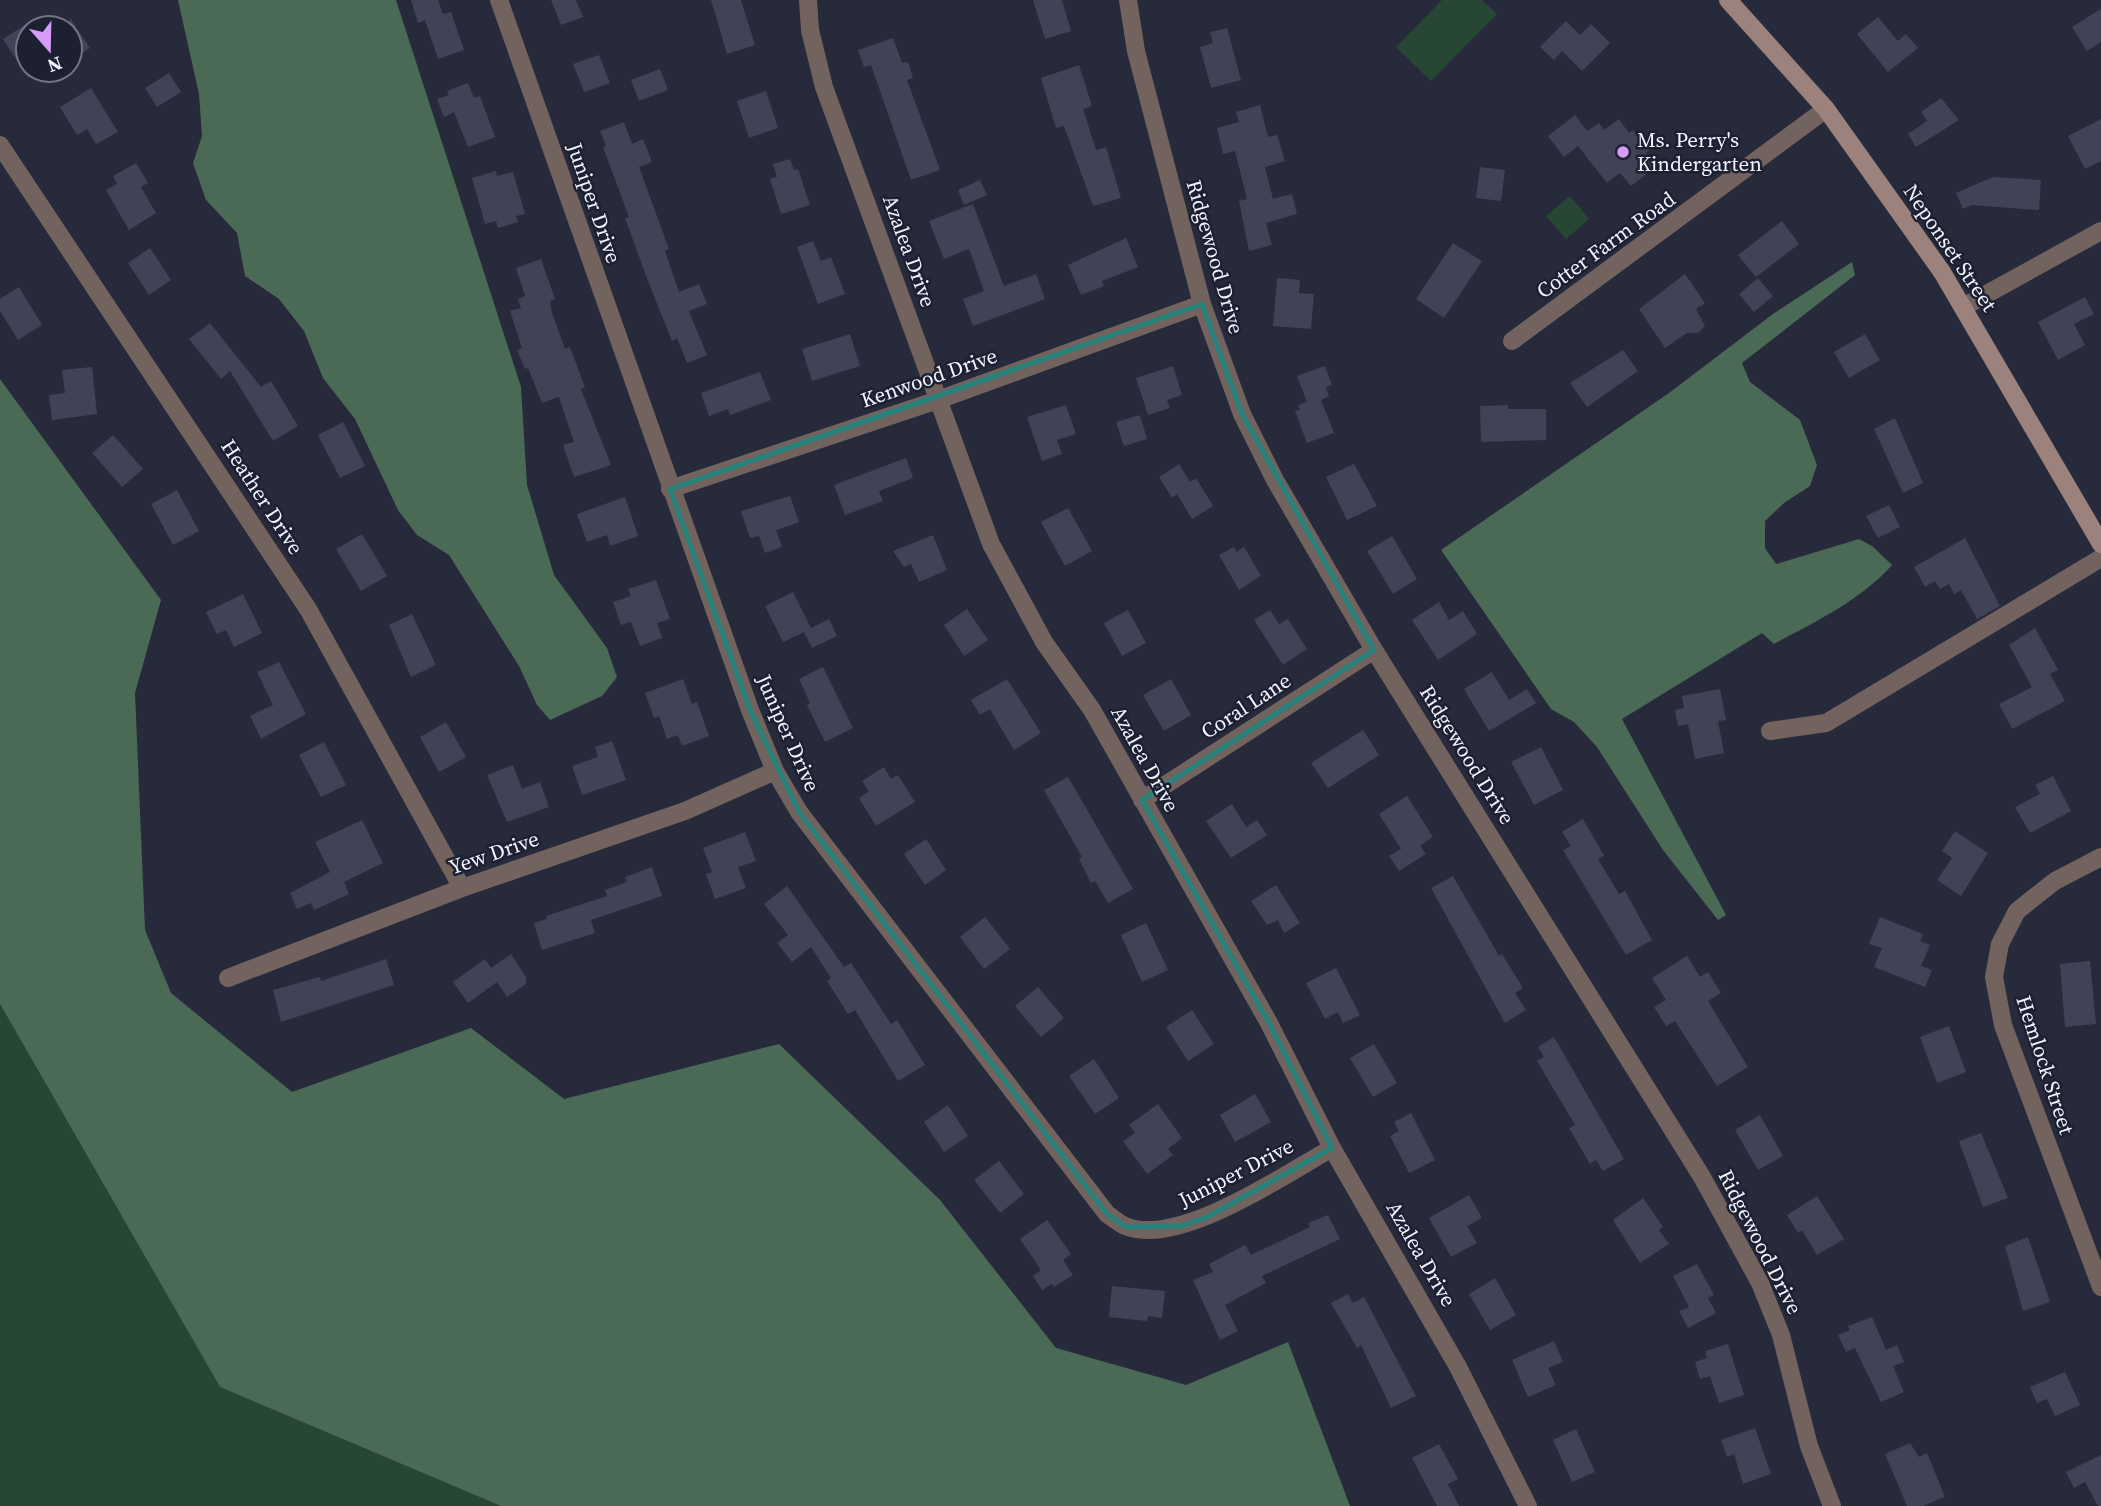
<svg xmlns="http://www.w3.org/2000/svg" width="2101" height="1506" viewBox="0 0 2101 1506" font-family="'Source Serif 4',serif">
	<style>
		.green { fill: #284634 }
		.forest { fill: #4a6a56 }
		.building { fill: #404356 }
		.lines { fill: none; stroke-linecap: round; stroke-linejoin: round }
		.street { stroke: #73635f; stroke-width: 18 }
		.secondary { stroke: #9c827c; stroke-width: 18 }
		.marked { fill: none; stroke: #26837c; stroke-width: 5; stroke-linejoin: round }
		.poi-dot { fill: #d79bf9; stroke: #1d2031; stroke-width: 2.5 }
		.labels { text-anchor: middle; stroke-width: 5; stroke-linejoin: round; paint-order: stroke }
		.poi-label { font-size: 21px; fill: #f2f4fe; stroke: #1d2031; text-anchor: start }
		.street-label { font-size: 21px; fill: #f2f4fe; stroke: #1d2031 }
	</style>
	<rect width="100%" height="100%" fill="#272a3b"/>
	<path class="green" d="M1442 0H1482L1497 14 1431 81 1396 47Z
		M1570 196 1589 219 1566 239 1546 216Z
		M0 1004 220 1387 501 1506H0Z"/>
	<path class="forest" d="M178 0H396L521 387 527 485 554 575 607 648 617 677 602 696 550 720 537 705 519 666 449 555 417 535 398 510 355 419 323 378 304 331 279 299 245 276 237 233 206 200 193 163 202 136 199 94Z
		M1852 262 1855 275 1742 363 1750 382 1800 420 1817 465 1810 486 1784 503 1765 521V548L1776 564 1859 539 1872 546 1892 565C1861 600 1815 622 1774 644L1762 633 1622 719 1726 915 1718 920 1663 850 1597 747 1574 722 1551 709 1441 550 1669 393 1773 314Z
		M0 379 161 600 135 693 145 930 171 993 292 1092 471 1028 564 1099 779 1044 940 1200 1056 1348 1186 1385 1288 1342 1350 1506H501L220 1387 0 1004Z"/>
	<path class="building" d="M411 0H438L443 14 451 12 464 50 438 59 425 20 418 23Z
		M551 0H576L583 17 561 25Z
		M711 0H741L755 45 727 54Z
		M1033 0H1062L1071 31 1045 39Z
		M2101 9V42L2087 51 2072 27Z
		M1878 17 1898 41 1906 34 1918 48 1888 72 1857 34Z
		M70 18 90 48 70 61Z
		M1566 21 1580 35 1591 24 1610 43 1582 71 1562 51 1554 60 1540 47Z
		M28 23V78L3 39Z
		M1227 28 1241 80 1211 88 1200 47 1213 43 1210 32Z
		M893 38 902 63 908 62 913 78 907 80 940 170 911 180 871 65 864 67 858 50Z
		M599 55 610 83 584 92 573 64Z
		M1079 65 1092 106 1083 109 1096 150 1106 147 1121 198 1093 206 1064 126 1056 128 1041 78Z
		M660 69 668 90 639 101 631 80Z
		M169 73 181 92 157 107 145 88Z
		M468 83 474 98 480 96 495 137 468 147 454 112 444 117 437 99 449 95 447 91Z
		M91 88 118 132 96 144 87 129 77 135 60 107Z
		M766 91 778 128 749 138 737 101Z
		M1941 98 1959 120 1916 147 1908 134 1927 121 1921 112Z
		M1260 105 1268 137 1277 135 1285 161 1265 167 1273 199 1292 194 1297 214 1266 223 1272 245 1249 251 1239 201 1247 199 1235 151 1223 154 1217 128 1239 122 1236 112Z
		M1575 115 1587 131 1599 123 1604 130 1619 119 1629 133 1633 130 1649 150 1646 153 1657 166 1631 186 1620 173 1607 183 1578 146 1564 157 1548 136Z
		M2101 119V161L2085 169 2068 136Z
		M624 122 632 144 643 139 652 162 639 167 669 249 665 251 679 292 699 284 707 304 689 311 707 355 687 363 677 338 672 341 648 281 625 218 629 217 603 147 606 146 600 131Z
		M790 159 794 170 798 169 810 205 781 214 770 179 777 177 773 164Z
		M136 163 148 183 141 187 156 213 129 230 106 190 117 184 113 176Z
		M1480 167 1505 170 1501 201 1476 198Z
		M496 171 497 176 513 172 525 214 516 216 518 222 498 228 496 221 485 224 472 178Z
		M1993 177 2041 180 2039 210 1972 205 1963 209 1956 193Z
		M980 180 987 195 964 205 958 190Z
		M973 204 1004 286 1036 274 1045 299 973 326 963 299 984 291 969 249 944 259 929 221Z
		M1782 221 1799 244 1756 277 1738 255Z
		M1126 238 1138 267 1102 281 1104 286 1081 295 1068 265Z
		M813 241 821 261 831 257 845 294 818 304 797 247Z
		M1453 243 1482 261 1444 318 1416 299Z
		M150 248 171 280 149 295 128 263Z
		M541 259 555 299 550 301 552 313 565 349 570 347 585 387 581 389 611 465 574 477 563 445 574 442 559 397 542 403 528 368 525 369 517 350 522 348 510 311 521 308 518 299 525 296 516 268Z
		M1685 274 1705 303 1696 309 1705 326 1698 333H1687L1665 348 1639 309Z
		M1277 278 1300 280 1299 293 1314 294 1311 329 1273 326Z
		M1758 278 1773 296 1754 312 1739 294Z
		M19 287 42 325 18 340 0 311V299Z
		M2085 297 2094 314 2074 324 2085 345 2058 360 2038 322Z
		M210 323 261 387 271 381 298 426 273 441 230 371 221 379 189 339Z
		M850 334 860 366 812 381 802 349Z
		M1865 334 1880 360 1849 378 1834 352Z
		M1623 350 1638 371 1587 407 1570 383Z
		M1173 366 1182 395 1167 400 1170 408 1148 415 1136 378Z
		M1325 366 1332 385 1326 387 1329 396 1321 400 1334 433 1307 443 1295 411 1300 410 1298 405 1307 402 1297 376Z
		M92 367 97 414 52 420 49 395 65 393 62 370Z
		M760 372 771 400 730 415 728 409 709 416 701 393Z
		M1066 405 1076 434 1057 440 1062 454 1042 461 1027 417Z
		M1508 405V409H1546V440L1481 442 1480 406Z
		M1140 415 1147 439 1124 446 1116 422Z
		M1895 418 1923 483 1903 493 1874 429Z
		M343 422 365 466 340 478 318 435Z
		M113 435 143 469 122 487 92 453Z
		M906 458 913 478 879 491 883 501 845 515 834 485Z
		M1179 464 1190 482 1196 478 1213 506 1192 519 1177 494 1172 498 1159 477Z
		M1354 464 1377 506 1347 520 1326 477Z
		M177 490 199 531 173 545 151 504Z
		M790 496 799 522 776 530 782 547 765 553 759 536 750 538 741 511Z
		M625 497 638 536 610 546 607 535 587 542 577 514Z
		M1889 505 1900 527 1878 538 1866 516Z
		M1068 508 1092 551 1065 566 1041 522Z
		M362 534 387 576 361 591 336 549Z
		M933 535 947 570 919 582 911 564 904 567 893 551Z
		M1392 536 1417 579 1393 594 1367 551Z
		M1965 538 2000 606 1977 619 1961 590 1954 594 1949 584 1940 589 1935 581 1925 587 1914 567Z
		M1234 547 1236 552 1244 547 1261 576 1239 590 1219 555Z
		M656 580 670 619 657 623 662 638 640 646 631 622 621 625 613 602 631 596 628 589Z
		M793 592 811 628 829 619 837 636 812 648 804 632 783 642 765 606Z
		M243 594 262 633 234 647 226 630 217 634 206 612Z
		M1439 602 1449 620 1463 611 1477 634 1438 660 1412 620Z
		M967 609 988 640 964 656 944 625Z
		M1128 610 1146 643 1122 656 1104 623Z
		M1270 610 1279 624 1288 619 1307 649 1283 665 1254 620Z
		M412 614 436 665 411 677 389 625Z
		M2035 628 2058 670 2050 674 2065 701 2012 729 1999 704 2032 687 2009 645Z
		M279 662 306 714 261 739 250 716 273 705 257 672Z
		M823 667 853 728 825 742 807 705 810 703 799 679Z
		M1492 672 1509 700 1527 689 1536 703 1489 731 1464 689Z
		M683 679 692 704 697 702 709 736 682 746 678 735 667 739 659 716 654 718 645 693Z
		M1007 679 1041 733 1014 750 990 709 980 715 971 700Z
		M1171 679 1191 715 1164 731 1143 695Z
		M1720 689 1726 720 1718 721 1724 753 1695 759 1688 724 1678 726 1675 710 1684 708 1682 696Z
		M446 722 466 757 439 772 420 737Z
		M1363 730 1379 755 1328 788 1311 763Z
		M612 741 626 780 582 795 572 766 598 757 595 747Z
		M324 742 346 785 321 797 299 755Z
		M1541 747 1563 790 1534 805 1511 762Z
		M513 765 522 789 540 782 549 807 507 822 487 775Z
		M884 767 891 779 898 775 915 802 876 826 859 798 869 791 862 781Z
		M2053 776 2071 811 2030 833 2015 807 2040 794 2035 785Z
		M1068 777 1133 889 1108 903 1095 881 1091 883 1079 859 1082 857 1044 790Z
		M1407 796 1433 837 1420 846 1426 854 1399 871 1389 856 1401 849 1379 814Z
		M1232 804 1246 827 1257 820 1267 835 1231 858 1206 821Z
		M1583 819 1604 856 1598 859 1619 894 1625 891 1652 940 1626 955 1563 850 1571 846 1562 832Z
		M362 820 383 863 344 882 349 894 314 910 311 903 297 909 290 893 330 872 315 842Z
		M1955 831 1988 853 1961 896 1937 880 1952 858 1942 851Z
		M745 832 756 861 738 867 746 888 715 899 706 874 712 872 703 848Z
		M926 839 946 870 925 885 904 854Z
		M652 867 662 896 591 920 595 933 542 950 534 923 547 919 546 916 607 896 605 890 627 882 625 877Z
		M1453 876 1499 956 1502 954 1523 988 1515 993 1526 1010 1505 1023 1431 888Z
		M1276 885 1300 923 1284 933 1278 920 1267 925 1251 901Z
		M787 886 844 967 851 963 891 1024 897 1020 925 1065 898 1081 855 1010 848 1014 827 981 831 978 811 947 792 962 777 943 788 935 764 904Z
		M985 917 1010 949 984 969 960 937Z
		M1880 917 1923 934 1920 941 1930 945 1921 966 1932 970 1925 987 1874 967 1882 948 1869 944Z
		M1146 923 1168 970 1142 982 1121 935Z
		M511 954 526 977V984L507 997 497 982 468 1003 453 982 485 959 491 968Z
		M1687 956 1700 977 1708 972 1721 993 1708 1001 1748 1067 1717 1086 1675 1021 1666 1026 1654 1007 1666 1000 1652 978Z
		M386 959 394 985 281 1022 273 990 320 977 321 981Z
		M2090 961 2096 1024 2065 1027 2060 964Z
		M1336 968 1360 1015 1343 1023 1338 1012 1325 1019 1306 983Z
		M1038 987 1064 1018 1041 1037 1015 1006Z
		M1192 1010 1214 1044 1188 1061 1166 1027Z
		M1949 1026 1966 1072 1937 1083 1920 1037Z
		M1554 1037 1624 1159 1603 1171 1596 1160 1590 1164 1569 1128 1575 1125 1537 1061 1544 1057 1538 1047Z
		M1374 1044 1397 1083 1373 1097 1350 1058Z
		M1094 1059 1119 1098 1095 1114 1069 1076Z
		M1255 1094 1271 1122 1235 1142 1220 1115Z
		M1158 1104 1182 1138 1168 1149 1173 1155 1147 1174 1123 1141 1135 1133 1129 1125Z
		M948 1105 968 1136 944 1152 924 1122Z
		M1411 1113 1435 1160 1409 1173 1390 1136 1399 1131 1394 1122Z
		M1760 1115 1783 1156 1758 1170 1735 1130Z
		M1981 1133 2008 1198 1983 1207 1959 1141Z
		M999 1161 1024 1194 1000 1213 974 1180Z
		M1469 1195 1482 1218 1467 1226 1477 1243 1451 1257 1429 1218Z
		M1817 1196 1844 1239 1817 1255 1802 1230 1798 1233 1787 1215Z
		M1643 1198 1663 1227 1659 1230 1669 1244 1640 1263 1613 1220Z
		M1328 1215 1340 1239 1262 1276 1266 1283 1225 1305 1238 1331 1220 1340 1193 1280 1213 1272 1209 1264 1245 1245 1251 1255 1310 1227 1308 1223Z
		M1047 1220 1071 1254 1063 1260 1073 1275 1054 1287 1052 1284 1042 1290 1033 1276 1041 1270 1020 1239Z
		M2028 1237 2050 1302 2023 1311 2005 1246Z
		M1697 1264 1714 1295 1708 1298 1716 1313 1688 1328 1679 1311 1689 1307 1673 1276Z
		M1495 1278 1516 1315 1490 1330 1469 1294Z
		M1112 1286 1165 1291 1162 1318 1148 1316 1147 1321 1109 1317Z
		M1348 1294 1353 1303 1364 1297 1416 1396 1391 1408 1361 1345 1357 1348 1331 1303Z
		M1872 1317 1886 1350 1897 1345 1904 1362 1893 1366 1904 1392 1881 1402 1855 1348 1846 1352 1838 1335 1850 1330 1848 1326Z
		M1554 1341 1563 1362 1548 1368 1556 1385 1528 1397 1512 1360Z
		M1728 1344 1744 1395 1719 1403 1710 1376 1700 1379 1695 1362 1707 1358 1705 1351Z
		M2065 1372 2080 1405 2055 1416 2047 1399 2037 1403 2030 1387Z
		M1755 1428 1771 1474 1743 1484 1734 1454 1727 1457 1721 1440Z
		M1576 1429 1595 1472 1572 1482 1553 1440Z
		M1910 1443 1919 1457 1927 1453 1945 1497 1923 1506H1907L1885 1454Z
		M1439 1444 1458 1479 1448 1484 1459 1506H1437L1412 1458Z
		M2101 1455V1506H2098L2085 1482 2074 1488 2066 1472Z"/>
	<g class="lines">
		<path class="street" d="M499 0 750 710 775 771 799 812 1107 1214C1113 1218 1119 1223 1125 1226 1178 1248 1286 1174 1332 1148
			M808 0 810 30 824 87 991 544 1044 642 1092 710 1269 1023 1332 1148 1458 1367 1528 1506
			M1128 0 1136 51 1202 304 1242 414 1275 480 1374 650 1702 1177 1760 1283 1781 1335 1809 1446 1832 1506
			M0 145 308 609 462 888
			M1965 306 2101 231
			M1512 341 1826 109
			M670 489 938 400 1202 304
			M1770 731 1826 723 2101 558
			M1142 800 1374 650
			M2101 857 2055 881 2017 911 2000 944 1994 977 2003 1025 2101 1287
			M228 978 462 888 685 811 775 771"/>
		<path class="secondary" d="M1728 0 1826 109 1942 272 2101 544"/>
	</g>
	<path class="marked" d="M1202 304 1242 414 1374 650 1142 800 1269 1023 1332 1148 1207 1217 1181 1226 1126 1227 1107 1214 799 812 750 710 670 489Z"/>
	<circle class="poi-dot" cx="1623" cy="152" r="7"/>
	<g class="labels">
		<g class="poi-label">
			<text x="1637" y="147">Ms. Perry's<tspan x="1637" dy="24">Kindergarten</tspan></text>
		</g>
		<g class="street-label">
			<text transform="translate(594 203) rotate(71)" y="7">Juniper Drive</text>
			<text transform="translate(1606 245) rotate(-36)" y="7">Cotter Farm Road</text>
			<text transform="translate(1950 248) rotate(56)" y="7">Neponset Street</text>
			<text transform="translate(909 251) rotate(70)" y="7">Azalea Drive</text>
			<text transform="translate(1215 257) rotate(74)" y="7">Ridgewood Drive</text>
			<text transform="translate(929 378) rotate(-19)" y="7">Kenwood Drive</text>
			<text transform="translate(262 497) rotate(57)" y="7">Heather Drive</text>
			<text transform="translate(1246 706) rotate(-33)" y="7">Coral Lane</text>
			<text transform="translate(788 733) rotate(66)" y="7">Juniper Drive</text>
			<text transform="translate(1467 755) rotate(58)" y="7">Ridgewood Drive</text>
			<text transform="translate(1145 759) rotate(61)" y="7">Azalea Drive</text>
			<text transform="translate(494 853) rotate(-19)" y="7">Yew Drive</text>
			<text transform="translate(2045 1065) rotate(72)" y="7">Hemlock Street</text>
			<text transform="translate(1236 1173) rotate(-27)" y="7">Juniper Drive</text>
			<text transform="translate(1760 1242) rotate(63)" y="7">Ridgewood Drive</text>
			<text transform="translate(1421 1254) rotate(60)" y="7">Azalea Drive</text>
		</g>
	</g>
	<g transform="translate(49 49) rotate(160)"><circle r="33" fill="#1d2031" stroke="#727583" stroke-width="2"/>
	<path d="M0-5L12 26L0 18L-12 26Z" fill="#d79bf9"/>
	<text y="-10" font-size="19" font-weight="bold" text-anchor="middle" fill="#f2f4fe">N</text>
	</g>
</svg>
